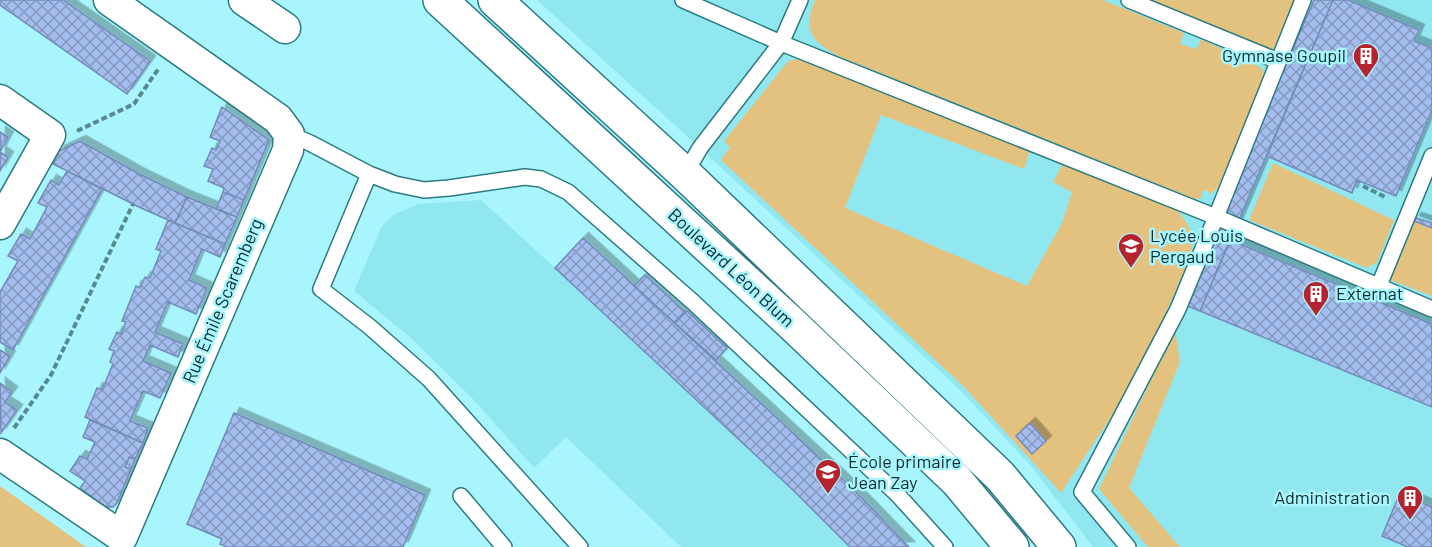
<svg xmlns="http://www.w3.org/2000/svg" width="1432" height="547" viewBox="0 0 1432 547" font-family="Barlow,sans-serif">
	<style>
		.built { fill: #91e7f0 }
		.grass { fill: #e3c280 }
		.building { fill: url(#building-cross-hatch); stroke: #738bb9; stroke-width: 1.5; filter: url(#shadow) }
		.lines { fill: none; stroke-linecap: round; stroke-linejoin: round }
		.service-casing { stroke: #2d7b82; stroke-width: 18 }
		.minor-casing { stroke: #2d7b82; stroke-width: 33 }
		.primary-casing { stroke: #2d7b82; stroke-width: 36 }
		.path { stroke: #558a8f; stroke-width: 4; stroke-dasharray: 6 3; stroke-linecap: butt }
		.service { stroke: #fff; stroke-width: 15 }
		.minor { stroke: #fff; stroke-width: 30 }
		.primary { stroke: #fff; stroke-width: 33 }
		.labels { text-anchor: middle; stroke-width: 5; stroke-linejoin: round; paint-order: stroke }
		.poi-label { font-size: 18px; fill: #0c2c2f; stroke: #a9f5fd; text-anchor: start }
		.street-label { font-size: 18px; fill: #0c2c2f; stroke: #a9f5fd }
	</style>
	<defs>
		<pattern id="building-cross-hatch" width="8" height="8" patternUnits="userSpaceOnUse" patternTransform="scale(1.5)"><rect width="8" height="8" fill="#a4bdee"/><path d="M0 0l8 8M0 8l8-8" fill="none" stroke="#849ac1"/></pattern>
		<filter id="shadow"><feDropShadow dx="5.5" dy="-5.5" stdDeviation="0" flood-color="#0004"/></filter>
	</defs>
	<rect width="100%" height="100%" fill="#a9f5fd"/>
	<path class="built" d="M537 0H1432V547H1093L1031 466 960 390 700 148Z
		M481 200 555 268 583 238 634 285 645 275 727 348 716 361 851 486 909 547H681L566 437 534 468 473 399 412 339 354 291 382 226 393 215 418 204Z"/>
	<path class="grass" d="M815 0H1103L1184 33 1180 44 1197 49 1201 39 1262 68 1264 78 1218 188 1210 194 1207 190 1202 192V198L1195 199 838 56C812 41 802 31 815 0Z
		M1150 0H1294L1273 50Z
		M803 58 1030 150 1024 169 881 115 845 208 1027 286 1062 223 1072 192 1053 182 1063 164 1177 210C1194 231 1195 236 1189 261L1136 379 1061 493 963 386 721 160 730 147 724 141 788 61Z
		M1273 163 1394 220 1377 262 1367 268 1249 220Z
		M1414 221 1432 228V296L1390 280Z
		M1175 330 1180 362 1129 488 1180 547H1148L1099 489Z
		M0 486 86 547H0Z"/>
	<path class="building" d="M0 0H63L150 61 127 94 0 5Z
		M1314 0H1333L1200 311 1183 304Z
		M1333 0H1348L1419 30 1414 41 1432 48V110L1396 196 1357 180 1352 193 1267 156Z
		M222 107 269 140 244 200 223 192 224 188 208 181 213 169 204 166 212 148 216 150 220 141 210 137Z
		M0 132 8 137 0 152Z
		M80 141 139 174 187 197 175 223 141 208 53 164 59 151Z
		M0 152 8 157 0 171Z
		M67 171 102 189 13 350 0 342V292L18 261 8 256 21 234 30 239 47 207 38 203 51 180 59 185Z
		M223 192 244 200 237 217 216 209Z
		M187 197 237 217 225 244 175 223Z
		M1416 218 1432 223V228L1414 221Z
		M168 220 225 244 220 257 202 249 189 280 207 288 196 314 168 302 155 332 183 344 178 357 150 345 143 361 171 373 160 398 143 391 130 421 148 428 143 443 85 417 97 388 102 390 113 364 110 362 114 351 109 349 117 332 121 334 126 322 122 321 136 286 140 288 145 277 150 278 161 251 156 249Z
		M583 238 851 487 909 547H850L794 491 555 268Z
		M1230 240 1432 324V407L1200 311Z
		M645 275 685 312 675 323 634 286Z
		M687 311 727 348 716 360 675 323Z
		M0 350 10 356 0 373Z
		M0 383 12 392 5 402 17 410 1 433Z
		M234 413 425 495 403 547H227L220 544 222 539 187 524Z
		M90 420 143 443 135 459 129 457 125 467 131 469 117 503 113 507H106L80 488 85 481 70 471 80 456 87 459 95 442 83 437Z
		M1030 423 1046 441 1032 454 1016 436Z
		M129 457 135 459 131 469 125 467Z
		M1400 493 1432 507V547H1408L1382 536Z"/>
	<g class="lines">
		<g class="service-casing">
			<path id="service" d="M683 0 781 43 1216 217 1303 0
				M1129 0 1278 61
				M289 134 310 143 369 174 321 289 370 327 429 379 580 547
				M369 174 395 184 424 190 449 188 525 177 541 179 568 192 693 302 898 495 945 547
				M685 174 700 148 781 43 800 0
				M1378 288 1432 156
				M461 496 504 547
				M1128 547 1082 492 1178 309 1216 217 1432 309"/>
		</g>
		<g class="minor-casing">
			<path id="minor" d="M244 0 285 28
				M0 100 50 135 0 224
				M0 454 122 537 288 150 289 134 278 119 109 0"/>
		</g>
		<g class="primary-casing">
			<path id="primary" d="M440 0 791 323 957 481 1012 547
				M495 0 685 174 1000 476 1059 547"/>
		</g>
		<path class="path" d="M77 131 134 104 159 68
			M1363 186 1387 198
			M14 428 51 375 133 204"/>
		<use href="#service" class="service"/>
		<use href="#minor" class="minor"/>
		<use href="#primary" class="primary"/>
	</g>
	<defs>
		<g id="building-pin" transform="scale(1.35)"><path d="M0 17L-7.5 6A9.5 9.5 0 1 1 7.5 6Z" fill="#b5242e" stroke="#a9f5fd"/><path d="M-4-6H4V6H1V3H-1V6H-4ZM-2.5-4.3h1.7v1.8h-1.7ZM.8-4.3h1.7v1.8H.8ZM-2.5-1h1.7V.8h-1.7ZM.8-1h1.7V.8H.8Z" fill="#fff"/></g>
		<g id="school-pin" transform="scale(1.35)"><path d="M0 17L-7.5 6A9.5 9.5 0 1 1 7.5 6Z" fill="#b5242e" stroke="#a9f5fd"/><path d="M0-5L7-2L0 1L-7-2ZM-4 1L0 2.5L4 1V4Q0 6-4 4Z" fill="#fff"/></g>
	</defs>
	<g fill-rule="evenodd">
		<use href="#building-pin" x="1366" y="56"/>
		<use href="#school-pin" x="1131" y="246"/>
		<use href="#building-pin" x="1316" y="294"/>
		<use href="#school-pin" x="828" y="472"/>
		<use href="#building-pin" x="1410" y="498"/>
	</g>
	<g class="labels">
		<g class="poi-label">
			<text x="1346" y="62" text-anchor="end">Gymnase Goupil</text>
			<text x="1150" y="242">Lycée Louis<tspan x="1150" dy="21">Pergaud</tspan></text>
			<text x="1336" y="300">Externat</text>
			<text x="848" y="468">École primaire<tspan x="848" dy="21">Jean Zay</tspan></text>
			<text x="1390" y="504" text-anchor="end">Administration</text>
		</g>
		<g class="street-label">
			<text transform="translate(731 268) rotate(43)" y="6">Boulevard Léon Blum</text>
			<text transform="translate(223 301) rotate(-67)" y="6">Rue Émile Scaremberg</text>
		</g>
	</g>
</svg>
